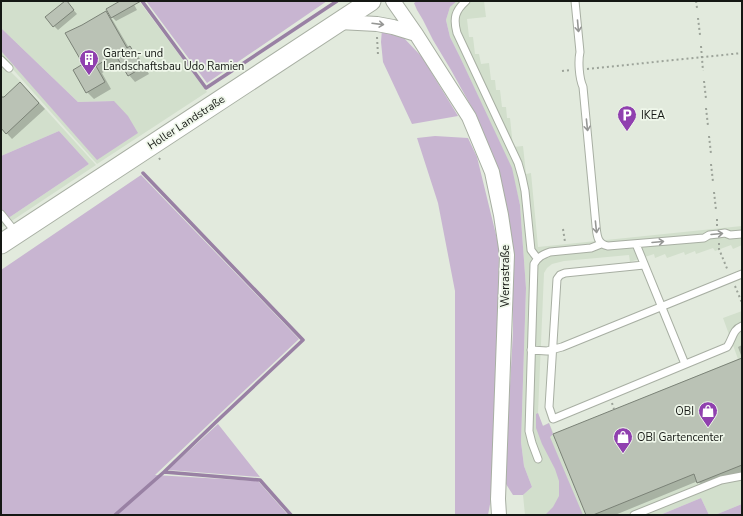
<svg xmlns="http://www.w3.org/2000/svg" width="743" height="516" viewBox="0 0 743 516" font-family="'Nunito Sans',sans-serif">
	<style>
		.built { fill: #d2dfcc }
		.green { fill: #c8b5d1 }
		.shadow { fill: #0003 }
		.lines { fill: none; stroke-linecap: round; stroke-linejoin: round }
		.stream { stroke: #9981a4; stroke-width: 3.5 }
		.building { fill: #bac2b5; stroke: #7b8277 }
		.service-casing { stroke: #a8afa3; stroke-width: 9 }
		.minor-casing { stroke: #a8afa3; stroke-width: 16 }
		.secondary-casing { stroke: #a8afa3; stroke-width: 21 }
		.path { stroke: #9ca399; stroke-width: 2; stroke-dasharray: 2 3; stroke-linecap: butt }
		.service { stroke: #fff; stroke-width: 7 }
		.minor { stroke: #fff; stroke-width: 14 }
		.secondary { stroke: #fff; stroke-width: 19 }
		.oneway { stroke: #969795 }
		.labels { text-anchor: middle; stroke-width: 3.5; stroke-linejoin: round; paint-order: stroke }
		.poi-label { font-size: 11px; fill: #151814; stroke: #eff7ea; text-anchor: start }
		.street-label { font-size: 11px; fill: #151814; stroke: #eff7ea }
	</style>
	<rect width="100%" height="100%" fill="#e2eadd"/>
	<path class="built" d="M1 1H139L207 92 97 164 1 56V51L97 159 114 101 78 102 1 28Z
		M457 1H484L486 17 467 19 469 37H473L475 54H479L481 64 489 63 491 80H495L496 90H500L502 107H506L507 118H510L513 147 523 146 526 174 531 173 538 247 742 226V245L733 249 731 245 715 251 713 248 696 254 695 251 685 255 684 252 667 258 665 254 655 258 654 254 630 262 629 255 564 261 552 264 547 268 544 273 538 413 542 426 549 423 554 434 738 359 723 318 742 311V504L715 515H709L701 498 660 515H525L523 495 532 487 524 466 521 442 526 288 520 205 511 168 460 57 450 37 446 20 450 7Z
		M1 62 19 80 96 165 1 228V223L89 164 59 131 1 156Z"/>
	<path class="green" d="M146 1H327L207 83Z
		M417 1H457L450 7 446 20 450 37 460 57 512 168 520 205 526 288 521 442 524 466 532 487 523 495H513L506 484 507 439 513 332V292L511 254 484 134 471 106 451 70 433 40 423 20 417 10 414 3Z
		M1 28 78 102 114 101 128 116 138 133 97 160 1 51Z
		M382 29 402 36 422 57 458 116 412 124 383 62 381 42Z
		M59 131 89 164 1 223V156Z
		M435 136 468 138 477 157 499 247 498 354 491 499 488 515H455V291L438 203 417 138Z
		M141 175 299 339 155 475 258 481 288 515H1V270Z
		M538 413 543 426 549 423 553 434 550 437 583 515H545L553 507 559 496V481L555 469 542 444 536 428V414Z
		M218 424 260 477 168 470Z
		M701 498 709 515H660Z
		M742 504V515H715Z"/>
	<path class="shadow" d="M122 1H132L137 10 116 21 112 17Z
		M70 6 77 14 58 30 54 26Z
		M105 13 112 19 129 48 130 47 137 54 149 74 135 82 129 75 121 62 102 73 111 89 94 99 87 92 84 64 82 26Z
		M26 89 45 109 12 139 1 127V98H5Z
		M742 345V358L738 347Z
		M742 359V474L704 489 698 481 615 515H587Z"/>
	<g class="lines">
		<path class="stream" d="M142 1 206 88 337 1
			M143 173 303 340 216 422 164 472
			M115 515 164 472 260 480 291 515"/>
	</g>
	<path class="building" d="M65 1H67L74 10 53 27 45 17Z
		M120 1H141L111 18 106 9Z
		M106 11 127 48 130 46 143 67 128 76 115 54 96 66 105 82 86 93 73 70 83 64 65 33 82 25Z
		M20 82 39 103 6 134 1 128V97H4Z
		M742 358V465L697 483 694 474 593 515H586L553 434Z"/>
	<g class="lines">
		<g class="service-casing">
			<path id="service" d="M466 1C455 11 453 18 457 33L518 163 522 177 525 191 531 250 537 258
				M575 1 580 52C578 61 579 78 583 87L596 226C597 235 597 244 608 246L704 238 709 235 718 234 725 233 730 235 742 234
				M1 60 9 68
				M1 214 17 234
				M636 244 685 364
				M644 265 565 273 560 275 557 279 549 407 553 419 727 347C733 339 732 330 742 326
				M531 350 547 351 562 347 742 274
				M538 459 532 443 529 431 534 264C538 257 542 255 550 252L591 248 601 244
				M634 515 721 480 742 476"/>
		</g>
		<g class="minor-casing">
			<path id="minor" d="M393 1 416 34 469 117 492 172 501 215 507 255 498 499 499 515
				M339 22 377 24 393 27 416 34"/>
		</g>
		<g class="secondary-casing">
			<path id="secondary" d="M1 244 371 1"/>
		</g>
		<path class="path" d="M696 1 697 8
			M698 18 700 35
			M377 37 378 55
			M701 46 703 71
			M587 69 742 53
			M562 71 571 70
			M704 81 706 99
			M706 108 708 126
			M709 136 711 154
			M159 158 162 162
			M711 164 713 182
			M714 192 716 210
			M717 219V226
			M563 229 565 242
			M719 243V249L728 271
			M735 286 742 303
			M612 403 614 409"/>
		<use href="#service" class="service"/>
		<use href="#minor" class="minor"/>
		<use href="#secondary" class="secondary"/>
	</g>
	<defs><path id="oneway-shaft" d="M-6 0H5M1.5-3L5.5 0L1.5 3" fill="none" stroke-width="1.6" stroke-linecap="round" stroke-linejoin="round"/></defs>
	<g class="oneway">
		<use href="#oneway-shaft" transform="translate(378 24) rotate(7)"/>
		<use href="#oneway-shaft" transform="translate(578 26) rotate(85)"/>
		<use href="#oneway-shaft" transform="translate(587 125) rotate(84)"/>
		<use href="#oneway-shaft" transform="translate(596 227) rotate(84)"/>
		<use href="#oneway-shaft" transform="translate(717 234) rotate(-5)"/>
		<use href="#oneway-shaft" transform="translate(658 242) rotate(-5)"/>
	</g>
	<defs>
		<g id="building-pin" transform="scale(1)"><path d="M0 17L-7.5 6A9.5 9.5 0 1 1 7.5 6Z" fill="#9040af" stroke="#eff7ea"/><path d="M-4-6H4V6H1V3H-1V6H-4ZM-2.5-4.3h1.7v1.8h-1.7ZM.8-4.3h1.7v1.8H.8ZM-2.5-1h1.7V.8h-1.7ZM.8-1h1.7V.8H.8Z" fill="#fff"/></g>
		<g id="parking-pin" transform="scale(1)"><path d="M0 17L-7.5 6A9.5 9.5 0 1 1 7.5 6Z" fill="#9040af" stroke="#eff7ea"/><path d="M-3.5-5.5H1a3.5 3.5 0 0 1 0 7H-1V5.5H-3.5ZM-1-3.4V-.6H.8a1.4 1.4 0 0 0 0-2.8Z" fill="#fff"/></g>
		<g id="shop-pin" transform="scale(1)"><path d="M0 17L-7.5 6A9.5 9.5 0 1 1 7.5 6Z" fill="#9040af" stroke="#eff7ea"/><path d="M-5-2.5h2.3a2.7 3.5 0 0 1 5.4 0H5L5.5 6h-11ZM-1.5-2.5h3a1.5 2.3 0 0 0-3 0Z" fill="#fff"/></g>
	</defs>
	<g fill-rule="evenodd">
		<use href="#building-pin" x="89" y="59"/>
		<use href="#parking-pin" x="627" y="115"/>
		<use href="#shop-pin" x="708" y="411"/>
		<use href="#shop-pin" x="623" y="437"/>
	</g>
	<g class="labels">
		<g class="poi-label">
			<text x="103" y="57">Garten- und<tspan x="103" dy="13">Landschaftsbau Udo Ramien</tspan></text>
			<text x="641" y="119">IKEA</text>
			<text x="694" y="415" text-anchor="end">OBI</text>
			<text x="637" y="441">OBI Gartencenter</text>
		</g>
		<g class="street-label">
			<text transform="translate(186 122) rotate(-33)" y="4">Holler Landstraße</text>
			<text transform="translate(505 276) rotate(-90)" y="4">Werrastraße</text>
		</g>
	</g>
	<rect width="743" height="516" fill="none" stroke="#151814" stroke-width="4"/>
</svg>
